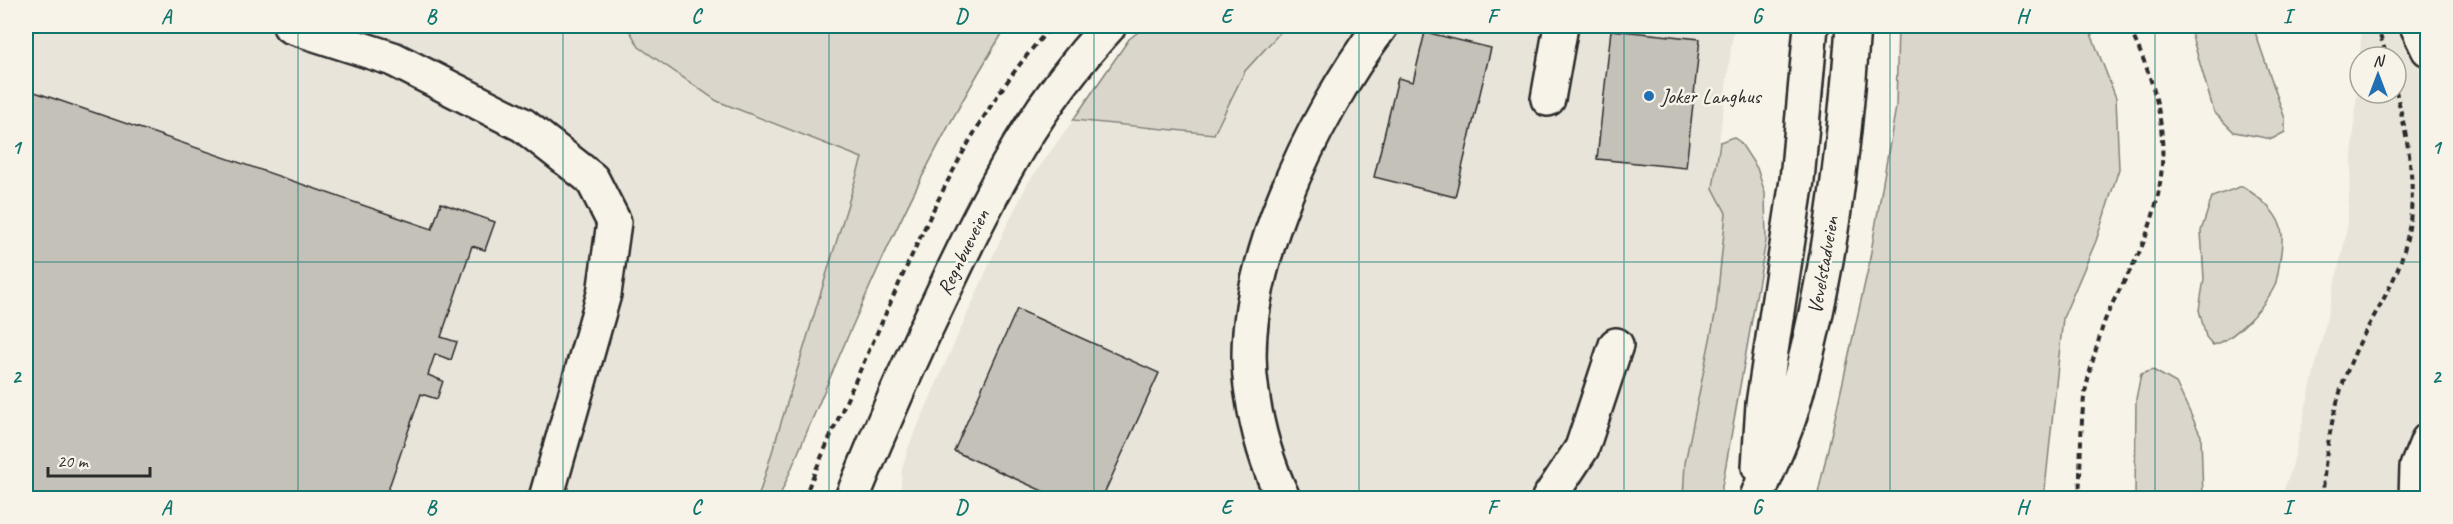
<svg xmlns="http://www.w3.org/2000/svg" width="2453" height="524" viewBox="0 0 2453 524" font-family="Caveat,sans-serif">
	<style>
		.built { fill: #e8e4da; fill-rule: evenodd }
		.green { fill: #dad6cc; stroke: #82807c; stroke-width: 1.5 }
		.building { fill: #c4c1b9; stroke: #2b2b2b; stroke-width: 1.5 }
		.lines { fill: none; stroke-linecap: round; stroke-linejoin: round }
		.minor-casing { stroke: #2b2b2b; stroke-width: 38 }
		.major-casing { stroke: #2b2b2b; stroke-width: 38 }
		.path { stroke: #2b2b2b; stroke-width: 4; stroke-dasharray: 6 4.5; stroke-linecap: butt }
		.minor { stroke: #f7f3e8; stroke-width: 33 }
		.major { stroke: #f7f3e8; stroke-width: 33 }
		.grid { fill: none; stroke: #0f766e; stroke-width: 1.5; stroke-opacity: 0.55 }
		.poi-dot { fill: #1f6fb2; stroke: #f7f3e8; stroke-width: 2 }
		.labels { text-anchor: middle; stroke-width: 5; stroke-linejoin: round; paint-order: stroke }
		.poi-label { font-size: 21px; fill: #2b2b2b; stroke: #f7f3e8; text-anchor: start }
		.street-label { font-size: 21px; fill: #2b2b2b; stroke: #f7f3e8 }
		.neatline { fill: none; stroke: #0f766e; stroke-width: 2 }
		.grid-label { font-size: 20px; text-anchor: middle; font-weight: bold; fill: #0f766e }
	</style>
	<rect width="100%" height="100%" fill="#f7f3e8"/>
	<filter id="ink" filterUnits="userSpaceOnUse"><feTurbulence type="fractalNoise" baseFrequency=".0167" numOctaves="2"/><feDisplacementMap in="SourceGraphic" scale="12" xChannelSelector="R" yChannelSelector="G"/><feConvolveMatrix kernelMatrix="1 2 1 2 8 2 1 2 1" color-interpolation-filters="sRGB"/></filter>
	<g filter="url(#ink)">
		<path class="built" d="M26 26H627L640 47 717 101 862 158 758 498H26Z
			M1286 26H1734L1713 188 1726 213 1716 310 1685 463 1683 498H900L902 469 908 448 1004 231 1028 183 1073 120 1214 134 1245 71Z
			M2362 26H2427V498H2281L2292 467 2346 235ZM2360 57H2396V93H2360Z"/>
		<path class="green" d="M627 26H1007C913 174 847 337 779 498H758L862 158 717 101 639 47Z
			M1146 26H1286L1245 71 1214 134 1073 120 1129 39Z
			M1898 26H2088L2116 98 2119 169 2096 241 2063 318 2044 498H1817L1868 269 1896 107Z
			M2189 26H2253L2285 119V132L2272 139 2234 132 2214 112Z
			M1733 137 1740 142 1757 168 1765 193 1766 241 1720 498H1683L1685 463 1716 310 1726 213 1713 188 1720 142Z
			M2242 186C2258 196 2281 214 2282 234 2283 244 2278 276 2275 285 2267 304 2233 341 2213 345L2206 337 2199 310 2204 279 2201 231 2212 197Z
			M2153 370 2176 383 2201 436 2203 498H2135L2136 399 2141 374Z"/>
		<path class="building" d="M1611 30 1700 39 1686 168 1597 159Z
			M1425 32 1491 48 1455 197 1374 177 1398 78 1413 82Z
			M26 89 432 229 441 203 495 222 485 250 472 246 441 337 457 342 451 360 435 354 428 375 443 381 437 399 421 394 387 493 401 498H26Z
			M1017 309 1159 373 1102 498H1058L954 451Z"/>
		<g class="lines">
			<g class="minor-casing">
				<path id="minor" d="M290 26 393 59 523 125 592 179 614 222 604 294 546 498
					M2417 26 2428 49
					M1548 99 1561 26
					M852 498C882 424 915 350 950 278 996 182 1036 105 1109 26
					M1283 498C1268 466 1257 428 1252 393 1233 277 1313 116 1381 26
					M1549 498 1582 448 1616 345
					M2416 498 2417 467 2428 440"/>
			</g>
			<g class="major-casing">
				<path id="major" d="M1759 467 1763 404 1797 180 1811 26
					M1757 497C1768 469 1782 441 1791 412 1828 287 1844 155 1853 26"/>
			</g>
			<path class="path" d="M2377 26 2387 57
				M804 498C828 440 855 382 881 324 927 221 975 109 1052 26
				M2079 498C2081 465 2080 431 2084 398 2088 376 2095 353 2101 332 2109 304 2127 279 2139 253 2175 172 2168 104 2128 26
				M2323 498C2324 445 2337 387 2361 340 2374 315 2389 292 2399 266 2421 205 2411 152 2396 91"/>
			<use href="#minor" class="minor"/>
			<use href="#major" class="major"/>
		</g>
	</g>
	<path class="grid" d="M298 26V498M563 26V498M829 26V498M1094 26V498M1359 26V498M1624 26V498M1890 26V498M2155 26V498M26 262H2428"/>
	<circle class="poi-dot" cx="1649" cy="96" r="6"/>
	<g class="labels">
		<g class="poi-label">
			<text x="1661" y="103">Joker Langhus</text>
		</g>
		<g class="street-label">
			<text transform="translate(963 252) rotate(-64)" y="7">Regnbueveien</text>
			<text transform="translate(1823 265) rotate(-80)" y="7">Vevelstadveien</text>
		</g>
	</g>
	<rect width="2453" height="524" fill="none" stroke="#f7f3e8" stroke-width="66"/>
	<g transform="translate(2378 75)"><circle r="28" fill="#f7f3e8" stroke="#a5a39c" stroke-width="1.5"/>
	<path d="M0-4.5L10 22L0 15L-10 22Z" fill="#1f6fb2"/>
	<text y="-9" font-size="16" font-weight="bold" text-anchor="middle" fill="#2b2b2b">N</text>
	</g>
	<path d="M48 467v9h102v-9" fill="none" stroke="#2b2b2b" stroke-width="3"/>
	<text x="57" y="467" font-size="18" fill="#2b2b2b" stroke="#f7f3e8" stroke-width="4.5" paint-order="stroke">20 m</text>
	<rect x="33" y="33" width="2387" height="458" class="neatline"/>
	<g class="grid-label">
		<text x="166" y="23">A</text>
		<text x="431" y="23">B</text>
		<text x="696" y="23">C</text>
		<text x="961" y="23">D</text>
		<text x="1226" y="23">E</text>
		<text x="1492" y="23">F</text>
		<text x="1757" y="23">G</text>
		<text x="2022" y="23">H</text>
		<text x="2287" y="23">I</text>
		<text x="16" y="154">1</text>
		<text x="2436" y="154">1</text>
		<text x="16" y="383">2</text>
		<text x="2436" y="383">2</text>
		<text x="166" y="514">A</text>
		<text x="431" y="514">B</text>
		<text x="696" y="514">C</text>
		<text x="961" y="514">D</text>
		<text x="1226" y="514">E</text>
		<text x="1492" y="514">F</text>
		<text x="1757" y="514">G</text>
		<text x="2022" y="514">H</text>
		<text x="2287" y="514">I</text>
	</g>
</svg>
